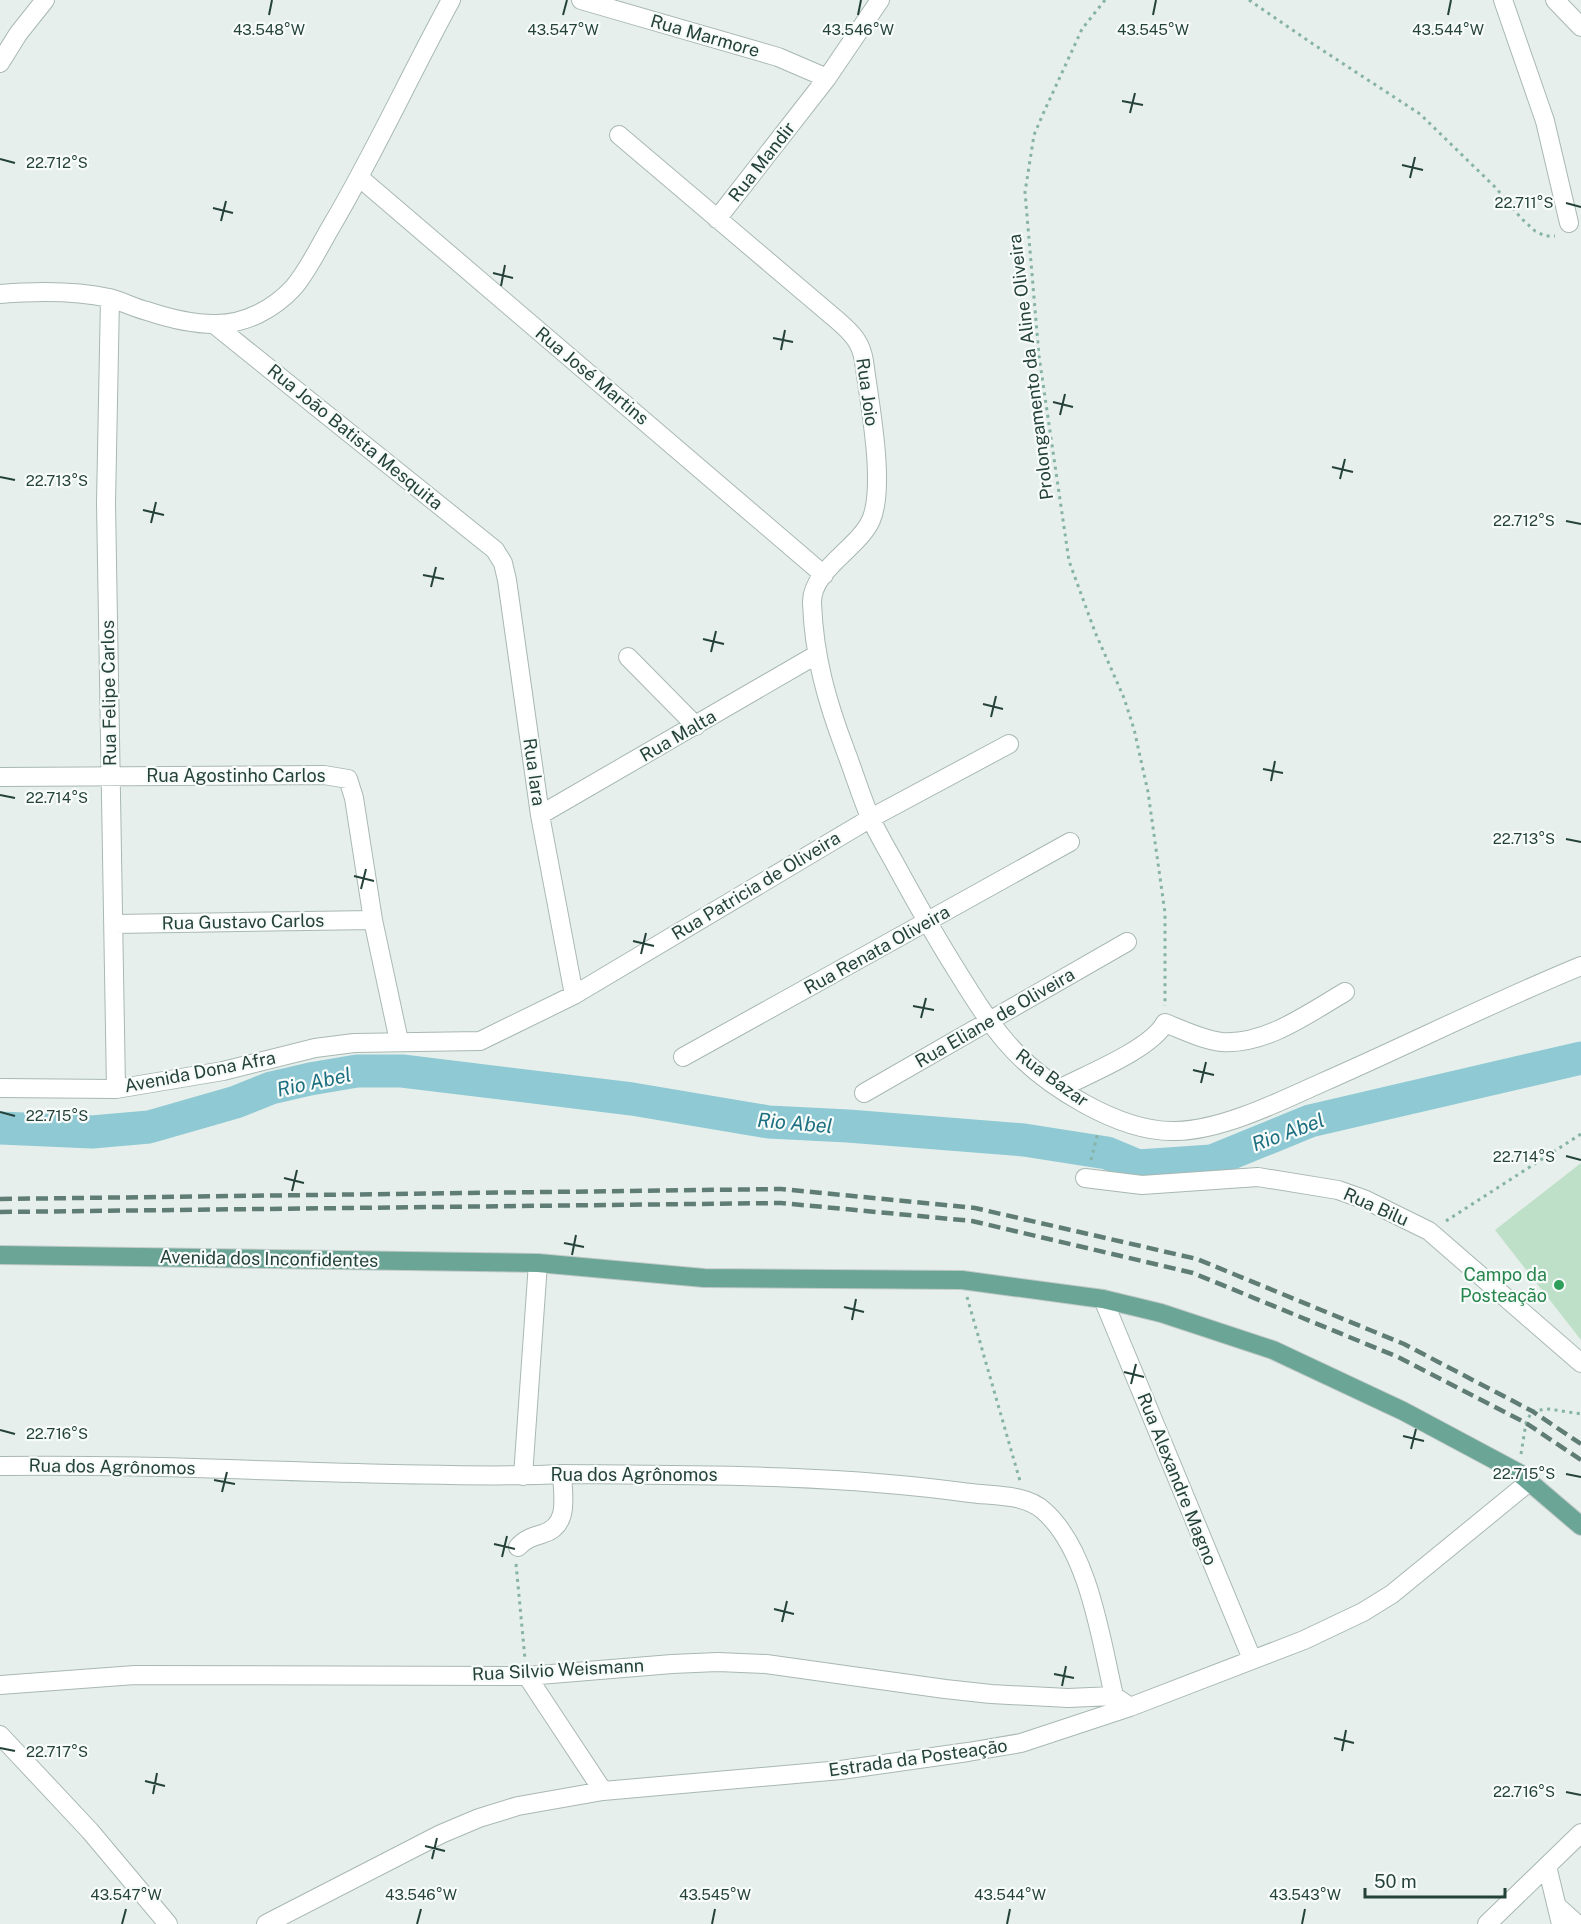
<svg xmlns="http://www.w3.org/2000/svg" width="1581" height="1924" viewBox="0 0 1581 1924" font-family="'Public Sans',sans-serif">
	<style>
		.green { fill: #bfe0c8 }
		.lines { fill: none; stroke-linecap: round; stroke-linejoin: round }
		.river { stroke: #8ec9d4; stroke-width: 33 }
		.minor-casing { stroke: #a8b8b2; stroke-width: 20 }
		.major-casing { stroke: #c2cac8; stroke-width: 20 }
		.path { stroke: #86b3a5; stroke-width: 3; stroke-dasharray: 3 4.5; stroke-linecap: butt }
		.minor { stroke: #fff; stroke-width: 18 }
		.major { stroke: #6aa596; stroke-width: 18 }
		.rail { stroke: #5f7d75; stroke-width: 4.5; stroke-dasharray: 12 6; stroke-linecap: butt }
		.ticks { fill: none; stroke: #24423a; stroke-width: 2 }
		.leisure-dot { fill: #2e9e5b; stroke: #f7fbf9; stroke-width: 2 }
		.labels { text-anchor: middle; stroke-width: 4.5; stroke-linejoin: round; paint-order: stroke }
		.street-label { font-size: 18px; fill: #24423a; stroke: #f7fbf9 }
		.leisure-label { font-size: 18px; fill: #27864d; stroke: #f7fbf9; text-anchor: end }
		.water-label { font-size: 20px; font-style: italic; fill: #1c6f80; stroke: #f7fbf9 }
		.ticks-label { font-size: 15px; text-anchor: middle; fill: #24423a; stroke: #f7fbf9; stroke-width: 4.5; stroke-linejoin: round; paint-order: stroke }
	</style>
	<rect width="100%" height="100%" fill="#e6efeb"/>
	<path class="green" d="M1581 1163V1340L1495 1230Z"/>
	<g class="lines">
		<path class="river" d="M0 1128 92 1132 149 1127 236 1102 271 1088 310 1079 357 1071H402L632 1099 769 1122 848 1126 1024 1140 1107 1153 1138 1166 1212 1161 1310 1121 1581 1058"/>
		<g class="minor-casing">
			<path id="minor" d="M581 0 778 57 827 78
				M1503 0 1545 121 1569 223
				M1555 0 1581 27
				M0 63 18 34 45 0
				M619 135 837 320C852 333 861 342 864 361 869 401 886 485 871 520 859 548 811 570 812 603 814 657 827 702 846 752 854 773 861 796 870 817 877 832 885 846 893 860 912 895 931 929 952 963 969 990 986 1019 1007 1043 1043 1085 1120 1133 1176 1131 1222 1130 1279 1102 1321 1083 1408 1045 1493 1002 1581 966
				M360 178 824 575
				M717 219 827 78 880 0
				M0 294C36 291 73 290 109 298 122 301 134 308 147 311 168 318 192 324 214 324 244 325 274 309 294 287 309 269 320 245 332 225 375 152 410 75 451 0
				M110 298 106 503 116 1089
				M215 325 495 550 503 563 507 580 540 815 574 995
				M628 657 696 726
				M0 777 324 775 348 779 354 798 373 920 399 1041
				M540 815 816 655
				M114 924 373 920
				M683 1057 1070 842
				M0 1088 116 1089 223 1071 315 1048 354 1043 480 1041 574 995 871 818 1009 744
				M1061 1088C1088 1074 1151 1049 1165 1023 1183 1030 1203 1040 1222 1042 1266 1045 1309 1013 1345 992
				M864 1093 1127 942
				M1085 1178 1142 1185 1258 1177 1338 1190 1366 1200 1429 1231 1581 1363
				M1103 1299 1252 1659
				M0 1466C131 1464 262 1471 393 1474 449 1475 505 1477 562 1474 699 1475 834 1474 970 1493 994 1496 1026 1494 1044 1511 1089 1551 1101 1640 1114 1696L1130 1707
				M523 1476 538 1263
				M518 1547C525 1539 532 1537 542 1534 570 1526 563 1497 562 1474
				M527 1676 603 1791
				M0 1685 135 1675 527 1676 672 1664 718 1662 766 1664 945 1689 991 1694 1068 1698 1114 1696
				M0 1735 90 1831 168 1924
				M1547 1866 1561 1924
				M1558 1907 1577 1924
				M266 1924 441 1834 479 1818 518 1806 603 1791 841 1770 968 1752 1021 1743 1130 1707 1304 1640 1363 1612 1392 1594 1529 1482
				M1487 1924 1581 1833"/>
		</g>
		<g class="major-casing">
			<path id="major" d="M0 1255 538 1263 704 1278 962 1280 1103 1299 1161 1313 1273 1350 1403 1411 1519 1473 1581 1526"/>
		</g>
		<path class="path" d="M1105 0 1082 29 1043 114 1034 135 1025 192 1039 356 1069 561 1095 632 1124 698 1134 729 1148 792 1165 913V1006
			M1249 0 1313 44 1420 114 1496 188 1521 218 1535 231 1545 236H1555
			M1091 1160 1098 1132
			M1446 1221 1581 1134
			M967 1297 1020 1481
			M1521 1454 1526 1423 1532 1411 1549 1409 1581 1414
			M516 1564 525 1659"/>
		<use href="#minor" class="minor"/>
		<use href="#major" class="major"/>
		<path class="rail" d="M0 1199 781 1189 975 1208 1197 1259 1404 1344 1532 1411 1581 1444
			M0 1212 781 1203 972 1221 1193 1273 1398 1357 1526 1423 1581 1460"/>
	</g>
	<path class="ticks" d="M269 15 272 0M563 15 567 0M858 15 861 0M1153 15 1156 0M1448 15 1451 0M1122 101 1143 105M1130 113 1135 93M0 159 15 163M1402 165 1423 170M1410 178 1415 157M1566 203 1581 207M213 208 233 213M221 221 226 201M493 273 513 278M501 286 505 265M773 338 793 342M781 350 785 330M1053 402 1073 407M1060 415 1065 394M1332 467 1353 472M0 477 15 480M1340 479 1345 459M143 510 164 515M1566 521 1581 524M151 523 156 502M423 575 444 579M431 587 436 567M703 639 724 644M711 652 716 631M983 704 1003 709M991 717 996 696M1263 769 1283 773M1271 781 1275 761M0 795 15 798M1566 839 1581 842M354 876 374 881M361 889 366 869M633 941 654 946M641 954 646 933M913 1006 934 1010M921 1018 926 998M1193 1070 1214 1075M1201 1083 1206 1062M0 1112 15 1116M1566 1156 1581 1160M284 1178 304 1183M292 1191 297 1170M564 1243 584 1247M572 1255 576 1235M844 1307 864 1312M852 1320 856 1299M1124 1372 1144 1377M1131 1384 1136 1364M0 1430 15 1434M1403 1436 1424 1441M1411 1449 1416 1429M1566 1474 1581 1477M214 1480 235 1484M222 1492 227 1472M494 1544 515 1549M502 1557 507 1536M774 1609 794 1614M782 1622 787 1601M1054 1674 1074 1678M1062 1686 1066 1666M1334 1738 1354 1743M0 1748 15 1751M1342 1751 1346 1730M145 1781 165 1786M1566 1792 1581 1795M153 1794 157 1773M425 1846 445 1851M432 1859 437 1838M122 1924 126 1909M417 1924 421 1909M712 1924 715 1909M1007 1924 1010 1909M1302 1924 1305 1909"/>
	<circle class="leisure-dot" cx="1559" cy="1285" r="6"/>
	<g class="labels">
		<g class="street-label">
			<text transform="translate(705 36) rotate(16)" y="6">Rua Marmore</text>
			<text transform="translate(762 162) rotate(-52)" y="6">Rua Mandir</text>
			<text transform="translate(1031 367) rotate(-97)" y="6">Prolongamento da Aline Oliveira</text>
			<text transform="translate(592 376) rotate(40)" y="6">Rua José Martins</text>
			<text transform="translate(867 392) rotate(82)" y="6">Rua Joio</text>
			<text transform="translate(355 437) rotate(39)" y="6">Rua João Batista Mesquita</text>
			<text transform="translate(109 693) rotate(-91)" y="6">Rua Felipe Carlos</text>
			<text transform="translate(678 736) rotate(-30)" y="6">Rua Malta</text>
			<text transform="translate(534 772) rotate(82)" y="6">Rua Iara</text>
			<text x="236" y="782">Rua Agostinho Carlos</text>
			<text transform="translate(756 886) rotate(-31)" y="6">Rua Patricia de Oliveira</text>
			<text transform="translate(243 922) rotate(-1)" y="6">Rua Gustavo Carlos</text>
			<text transform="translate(877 950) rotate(-29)" y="6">Rua Renata Oliveira</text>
			<text transform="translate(995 1018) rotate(-30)" y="6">Rua Eliane de Oliveira</text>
			<text transform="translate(200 1072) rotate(-11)" y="6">Avenida Dona Afra</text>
			<text transform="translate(1052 1078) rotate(36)" y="6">Rua Bazar</text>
			<text transform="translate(1376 1207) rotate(24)" y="6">Rua Bilu</text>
			<text transform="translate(269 1259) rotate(1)" y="6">Avenida dos Inconfidentes</text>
			<text transform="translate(112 1467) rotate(1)" y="6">Rua dos Agrônomos</text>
			<text x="634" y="1481">Rua dos Agrônomos</text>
			<text transform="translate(1177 1479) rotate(68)" y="6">Rua Alexandre Magno</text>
			<text transform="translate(558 1670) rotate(-3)" y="6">Rua Silvio Weismann</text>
			<text transform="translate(918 1758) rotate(-8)" y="6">Estrada da Posteação</text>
		</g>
		<g class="leisure-label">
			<text x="1547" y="1281">Campo da<tspan x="1547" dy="21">Posteação</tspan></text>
		</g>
		<g class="water-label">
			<text transform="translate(314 1082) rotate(-12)" y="7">Rio Abel</text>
			<text transform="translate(795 1123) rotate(5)" y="7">Rio Abel</text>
			<text transform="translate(1288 1132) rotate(-20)" y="7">Rio Abel</text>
		</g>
	</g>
	<g class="ticks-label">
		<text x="269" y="35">43.548°W</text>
		<text x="563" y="35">43.547°W</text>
		<text x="858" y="35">43.546°W</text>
		<text x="1153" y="35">43.545°W</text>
		<text x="1448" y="35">43.544°W</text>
		<text x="57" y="168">22.712°S</text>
		<text x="1524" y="208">22.711°S</text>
		<text x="57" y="486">22.713°S</text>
		<text x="1524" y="526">22.712°S</text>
		<text x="57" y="803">22.714°S</text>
		<text x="1524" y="844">22.713°S</text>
		<text x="57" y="1121">22.715°S</text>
		<text x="1524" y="1162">22.714°S</text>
		<text x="57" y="1439">22.716°S</text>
		<text x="1524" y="1479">22.715°S</text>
		<text x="57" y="1757">22.717°S</text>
		<text x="1524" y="1797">22.716°S</text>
		<text x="126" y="1900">43.547°W</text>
		<text x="421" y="1900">43.546°W</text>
		<text x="715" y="1900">43.545°W</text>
		<text x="1010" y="1900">43.544°W</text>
		<text x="1305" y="1900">43.543°W</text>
	</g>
	<path d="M1365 1888v9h140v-9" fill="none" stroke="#24423a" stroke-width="3"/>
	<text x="1374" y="1888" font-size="18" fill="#24423a" stroke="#f7fbf9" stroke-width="4.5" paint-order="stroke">50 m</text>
</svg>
